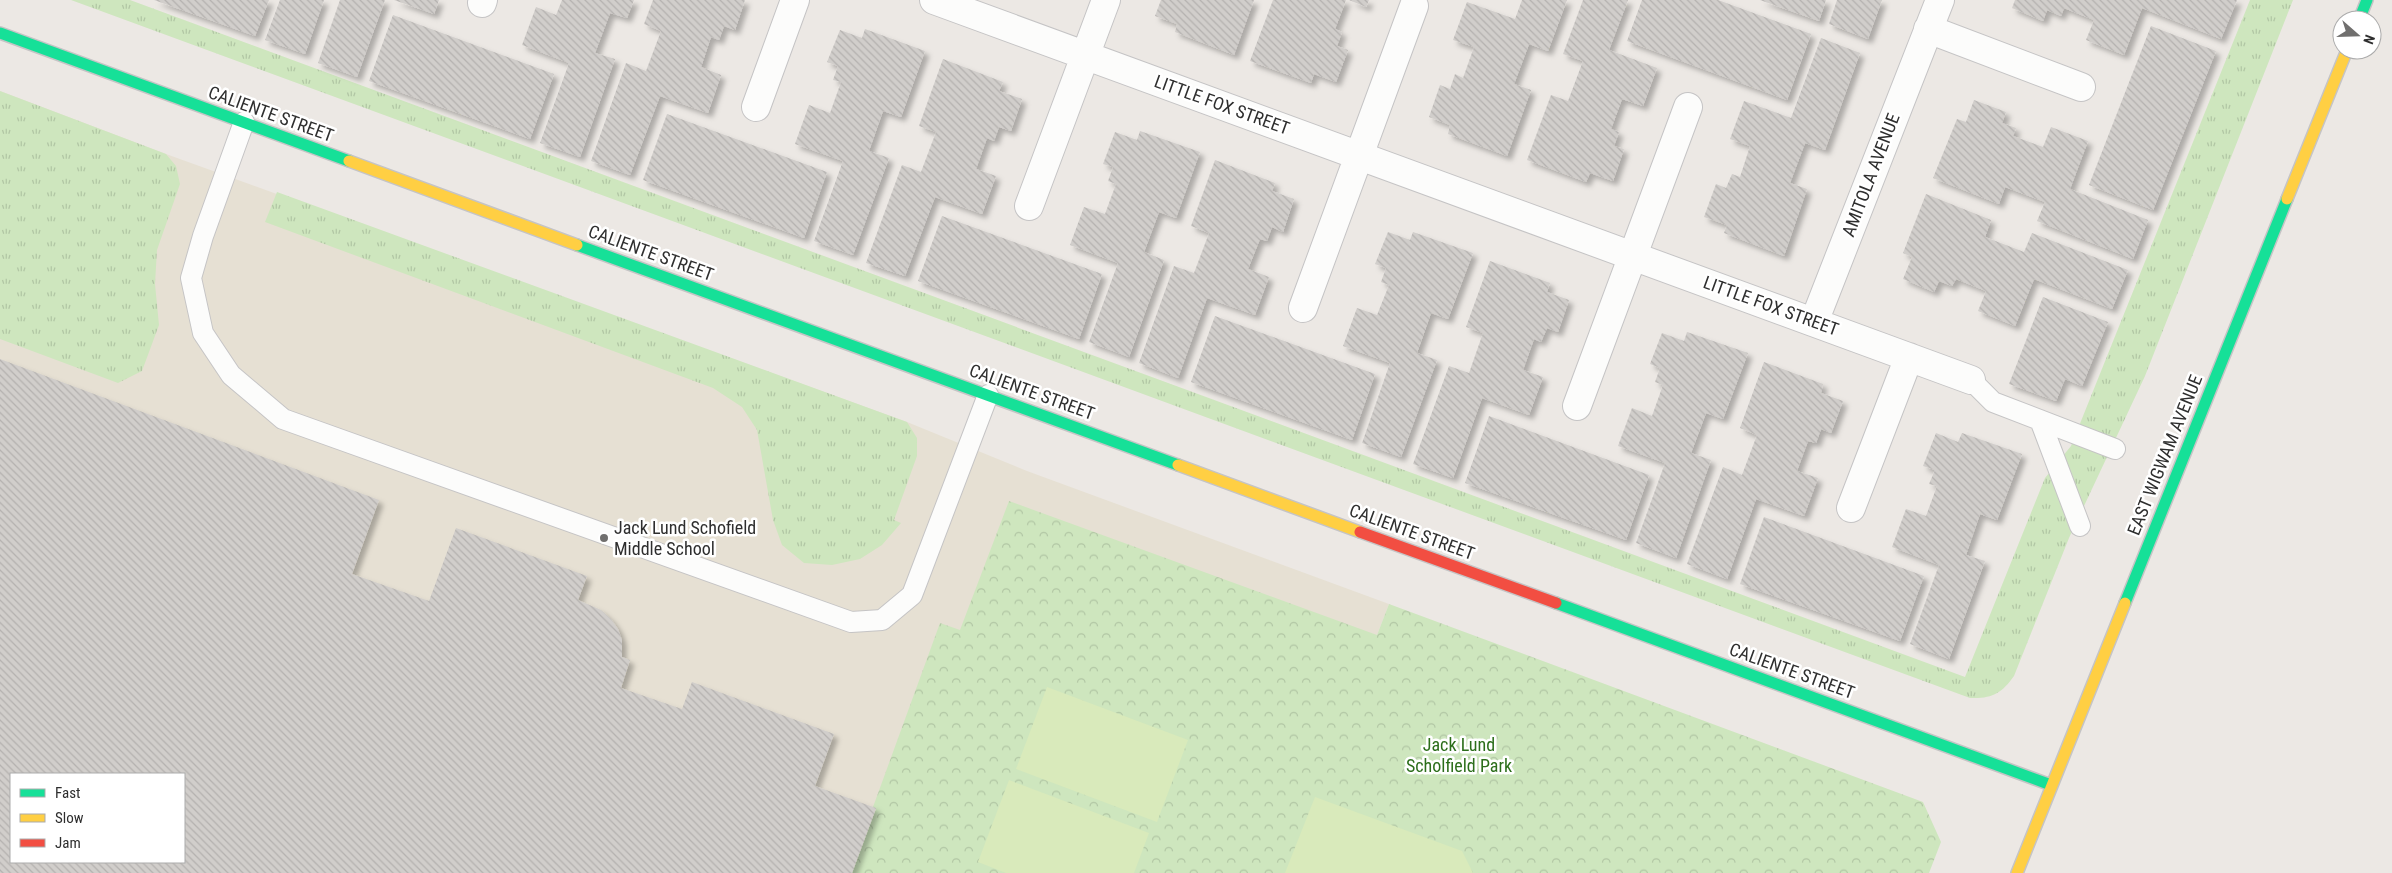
<svg xmlns="http://www.w3.org/2000/svg" width="2392" height="873" viewBox="0 0 2392 873" font-family="'Roboto Condensed',sans-serif">
	<style>
		.education { fill: #e6e0d3; fill-rule: evenodd }
		.grass { fill: url(#grass-tufts) }
		.park { fill: url(#park-crowns) }
		.pitch { fill: #d9eabb }
		.building { fill: url(#building-back-hatch); fill-rule: evenodd; filter: url(#shadow) }
		.lines { fill: none; stroke-linecap: round; stroke-linejoin: round }
		.lane-casing { stroke: #c5c4c5; stroke-width: 22 }
		.street-casing { stroke: #c5c4c5; stroke-width: 30 }
		.fast-casing { stroke: #c5c4c5; stroke-width: 14 }
		.slow-casing { stroke: #c5c4c5; stroke-width: 14 }
		.jam-casing { stroke: #c5c4c5; stroke-width: 14 }
		.lane { stroke: #fcfcfb; stroke-width: 20 }
		.street { stroke: #fcfcfb; stroke-width: 28 }
		.fast { stroke: #16e098; stroke-width: 11 }
		.slow { stroke: #ffcf43; stroke-width: 11 }
		.jam { stroke: #f24e42; stroke-width: 11 }
		.poi-dot { fill: #706f6e; stroke: #fff; stroke-width: 2 }
		.labels { text-anchor: middle; stroke-width: 5; stroke-linejoin: round; paint-order: stroke }
		.street-label { font-size: 18px; fill: #2e2e2e; stroke: #fff }
		.poi-label { font-size: 18px; fill: #2e2e2e; stroke: #fff; text-anchor: start }
		.park-label { font-size: 18px; fill: #2c6e1b; stroke: #fff }
	</style>
	<defs>
		<pattern id="grass-tufts" width="24" height="20" patternUnits="userSpaceOnUse" patternTransform="scale(1.25)"><rect width="24" height="20" fill="#cee6be"/><path d="M3 7l-1-3M5 7V3M7 7l1-3M15 17l-1-3M17 17v-4M19 17l1-3" fill="none" stroke="#b1c6a4"/></pattern>
		<pattern id="park-crowns" width="20" height="18" patternUnits="userSpaceOnUse" patternTransform="scale(1.25)"><rect width="20" height="18" fill="#cee6be"/><path d="M2 6a3 3 0 1 1 6 0M12 15a3 3 0 1 1 6 0" fill="none" stroke="#b1c6a4"/></pattern>
		<pattern id="building-back-hatch" width="6" height="6" patternUnits="userSpaceOnUse" patternTransform="scale(1.25)"><rect width="6" height="6" fill="#d1cecb"/><path d="M-1 5l2 2M0 0l6 6M5-1l2 2" fill="none" stroke="#b4b1af"/></pattern>
		<filter id="shadow"><feDropShadow dx="4.5" dy="4.5" stdDeviation="2.5" flood-color="#0004"/></filter>
	</defs>
	<rect width="100%" height="100%" fill="#ece8e4"/>
	<path class="education" d="M0 91 166 154 907 422 1027 471 1389 604 1285 873H0ZM11 774H184V862H11Z"/>
	<path class="grass" d="M71 0H130L1965 677 2045 478 2071 446 2250 0H2293L2145 376 2069 538 2014 676C2002 693 1992 699 1970 698Z
		M0 91 166 154 176 166 180 184 157 250 155 284 159 325 142 371 118 383 0 339Z
		M277 192 907 422 917 438V456L894 520 901 523 882 545 860 559 832 565 804 563 782 545 773 520 757 430 742 407 713 388 265 222Z"/>
	<path class="park" d="M1009 501 1377 635 1389 604 1923 802 1941 842 1929 873H852L876 809 873 807 940 623 960 630Z"/>
	<path class="pitch" d="M1047 687 1188 740 1157 822 1016 769Z
		M1009 780 1149 833 1134 873H1006L978 862Z
		M1315 797 1462 851 1473 873H1285Z"/>
	<path class="building" d="M154 0H269L255 36Z
		M280 0H324L305 54 265 40Z
		M340 0H385L357 77 318 63Z
		M394 0H439L434 14Z
		M562 0H634L627 18 610 13 595 53 615 59 580 157 540 143 569 63 522 45 536 7 556 15Z
		M653 0H745L735 30 724 26 719 40 711 37 701 67 721 75 708 113 660 96 630 175 591 161 626 63 646 71 661 31 644 24Z
		M1161 0H1254L1234 55 1175 32 1177 24 1155 16Z
		M1273 0H1346L1335 29 1342 32 1337 46 1348 50 1336 82 1314 74 1311 83 1250 61Z
		M1349 0H1369L1366 7Z
		M1522 0H1567L1548 51 1529 44 1514 84 1531 90 1507 156 1448 134 1450 125 1429 117 1440 85 1450 89 1455 74 1463 78 1474 47 1453 40 1467 2 1515 19Z
		M1583 0H1628L1609 50 1657 68 1643 106 1622 99 1611 129 1619 132 1614 146 1624 149 1613 181 1590 173 1586 182 1527 160 1551 95 1568 101 1583 61 1563 54Z
		M1642 0H1718L1811 34 1787 100 1627 41Z
		M1760 0H1826L1819 21Z
		M1837 0H1882L1868 39 1829 24Z
		M2015 0H2237L2221 39 2142 8 2124 55 2086 40 2094 20 2064 8 2061 16 2047 10 2043 21 2012 8Z
		M393 15 554 74 530 139 369 81Z
		M2151 26 2216 51 2153 210 2089 185Z
		M865 29 925 51 901 117 883 111 869 151 889 158 853 255 814 241 843 161 795 144 809 105 830 113 841 82 833 80 838 66 827 62 840 30 862 38Z
		M1821 38 1860 53 1825 150 1805 143 1790 183 1807 189 1784 256 1724 233 1727 225 1704 217 1716 184 1726 188 1732 174 1740 177 1750 146 1730 139 1744 101 1791 118Z
		M943 59 1003 82 999 91 1022 99 1011 131 999 127 994 141 987 138 976 169 996 176 982 214 935 197 905 276 866 263 902 165 921 172 936 132 919 126Z
		M1974 100 2006 112 2002 123 2016 128 2013 136 2043 147 2051 127 2088 141 2070 189 2148 220 2133 259 2037 221 2045 202 2005 187 1999 204 1933 178 1957 119 1966 122Z
		M667 114 827 172 804 238 643 180Z
		M1140 131 1200 152 1176 218 1159 212 1144 252 1164 260 1129 357 1089 342 1118 263 1070 245 1084 207 1105 214 1116 184 1108 181 1113 167 1103 164 1115 132 1137 140Z
		M1215 160 1275 183 1272 191 1294 199 1283 232 1272 227 1267 241 1260 239 1248 269 1269 277 1255 315 1207 298 1178 378 1139 363 1174 266 1194 273 1209 233 1191 226Z
		M1926 194 1991 220 1985 237 2024 252 2032 233 2128 270 2112 309 2034 279 2015 326 1978 311 1986 291 1956 279 1952 286 1939 281 1934 292 1903 279 1912 257 1903 253Z
		M942 216 1102 274 1079 339 918 281Z
		M1388 232 1410 240 1413 232 1473 253 1448 319 1431 313 1417 353 1437 360 1401 457 1362 443 1390 363 1343 346 1357 308 1377 315 1389 285 1381 282 1386 268 1375 264Z
		M1490 261 1550 283 1547 292 1569 300 1558 332 1547 328 1541 342 1534 339 1523 370 1543 377 1529 415 1482 398 1453 478 1413 464 1449 366 1469 373 1483 333 1466 327Z
		M2043 297 2108 322 2082 386 2065 379 2056 401 2009 384Z
		M1215 316 1375 374 1352 440 1191 382Z
		M1687 332 1748 353 1723 419 1706 413 1691 453 1711 460 1676 558 1636 543 1665 463 1618 446 1632 408 1652 416 1663 385 1655 382 1660 368 1650 364 1662 333 1684 341Z
		M0 359 379 500 352 574 429 601 456 528 587 576 578 600 601 610 611 619 618 629 622 640V657L630 660 621 688 682 709 692 682 834 734 815 786 876 808 852 873H0ZM11 774H184V862H11Z
		M1764 362 1823 384 1821 393 1843 401 1831 433 1821 429 1816 443 1808 441 1797 471 1818 478 1804 516 1756 499 1727 579 1687 564 1723 467 1742 475 1757 435 1740 428Z
		M1489 416 1649 475 1626 540 1465 483Z
		M1936 433 1958 442 1962 433 2022 454 1997 520 1980 514 1966 555 1985 561 1949 659 1910 644 1939 565 1892 547 1906 509 1926 516 1937 486 1929 484 1935 470 1923 466Z
		M1764 517 1924 576 1900 641 1740 584Z"/>
	<g class="lines">
		<g class="lane-casing">
			<path id="lane" d="M244 122 203 236 191 278 203 333 231 375 283 419 851 622 882 620 912 595 988 395
				M1971 380 1993 402 2115 449
				M2040 420 2080 526"/>
		</g>
		<g class="street-casing">
			<path id="street" d="M934 0 1971 380
				M482 3 483 0
				M1928 29 2081 87
				M756 107 795 0
				M1029 206 1106 0
				M1303 308 1414 6
				M1814 322 1940 0
				M1577 406 1688 107
				M1851 508 1909 357"/>
		</g>
		<g class="fast-casing">
			<path id="fast" d="M2359 20 2367 0
				M0 33 349 161
				M577 245 1178 465
				M1556 603 2051 785
				M2125 603 2287 199"/>
		</g>
		<g class="slow-casing">
			<path id="slow" d="M349 161 577 245
				M2287 199 2347 50
				M1178 465 1360 532
				M2017 873 2125 603"/>
		</g>
		<g class="jam-casing">
			<path id="jam" d="M1360 532 1556 603"/>
		</g>
		<use href="#lane" class="lane"/>
		<use href="#street" class="street"/>
		<use href="#fast" class="fast"/>
		<use href="#slow" class="slow"/>
		<use href="#jam" class="jam"/>
	</g>
	<circle class="poi-dot" cx="604" cy="538" r="5"/>
	<g class="labels">
		<g class="street-label">
			<text transform="translate(1222 105) rotate(20)" y="6">LITTLE FOX STREET</text>
			<text transform="translate(271 114) rotate(20)" y="6">CALIENTE STREET</text>
			<text transform="translate(1871 175) rotate(-69)" y="6">AMITOLA AVENUE</text>
			<text transform="translate(651 253) rotate(20)" y="6">CALIENTE STREET</text>
			<text transform="translate(1771 306) rotate(20)" y="6">LITTLE FOX STREET</text>
			<text transform="translate(1032 392) rotate(20)" y="6">CALIENTE STREET</text>
			<text transform="translate(2165 455) rotate(-68)" y="6">EAST WIGWAM AVENUE</text>
			<text transform="translate(1412 532) rotate(20)" y="6">CALIENTE STREET</text>
			<text transform="translate(1792 671) rotate(20)" y="6">CALIENTE STREET</text>
		</g>
		<g class="poi-label">
			<text x="614" y="534">Jack Lund Schofield<tspan x="614" dy="21">Middle School</tspan></text>
		</g>
		<g class="park-label">
			<text x="1459" y="751">Jack Lund<tspan x="1459" dy="21">Scholfield Park</tspan></text>
		</g>
	</g>
	<rect x="10" y="773" width="175" height="90" fill="#ffffff" stroke="#ababab"/>
	<rect x="20" y="789" width="25" height="8" fill="#16e098" stroke="#ababab"/>
	<text x="55" y="798" font-size="15" fill="#2e2e2e">Fast</text>
	<rect x="20" y="814" width="25" height="8" fill="#ffcf43" stroke="#ababab"/>
	<text x="55" y="823" font-size="15" fill="#2e2e2e">Slow</text>
	<rect x="20" y="839" width="25" height="8" fill="#f24e42" stroke="#ababab"/>
	<text x="55" y="848" font-size="15" fill="#2e2e2e">Jam</text>
	<g transform="translate(2357 35) rotate(110)"><circle r="24" fill="#ffffff" stroke="#ababab"/>
	<path d="M0-4L9 19L0 12L-9 19Z" fill="#706f6e"/>
	<text y="-8" font-size="14" font-weight="bold" text-anchor="middle" fill="#2e2e2e">N</text>
	</g>
</svg>
